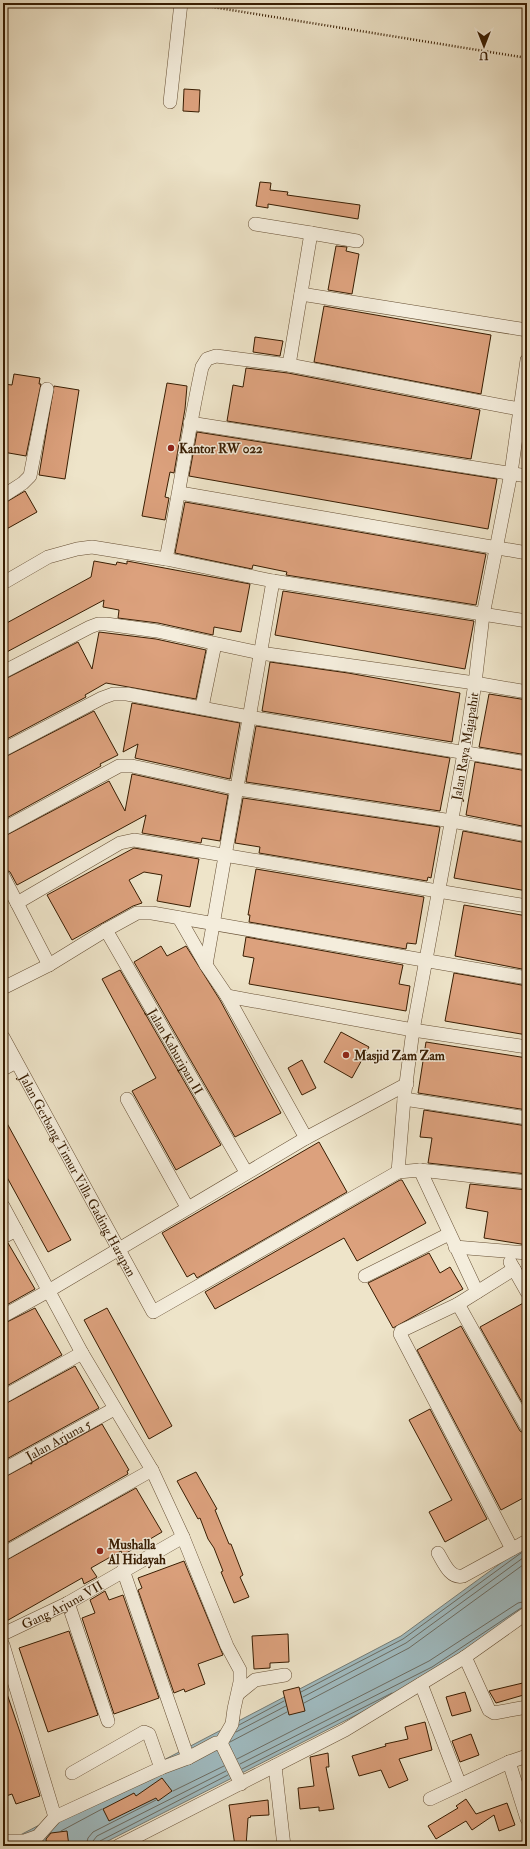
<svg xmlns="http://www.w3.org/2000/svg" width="530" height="1849" viewBox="0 0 530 1849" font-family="'IM FELL Double Pica',serif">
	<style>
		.water { fill: #9fbbc1; stroke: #767c75 }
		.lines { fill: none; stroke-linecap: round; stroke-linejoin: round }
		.shore { stroke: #6c6c62; stroke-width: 1 }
		.building { fill: #dca17d; stroke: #381d02 }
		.street-casing { stroke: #664f34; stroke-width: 14 }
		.path { stroke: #381d02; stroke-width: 2.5; stroke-dasharray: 1 2; stroke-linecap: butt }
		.street { stroke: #f4eddc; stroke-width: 13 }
		.poi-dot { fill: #8f2418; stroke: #f4eddc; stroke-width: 1.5 }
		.labels { text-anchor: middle; stroke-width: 3; stroke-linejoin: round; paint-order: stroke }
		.poi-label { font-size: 13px; font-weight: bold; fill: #381d02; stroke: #f4eddc; text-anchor: start }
		.street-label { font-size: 13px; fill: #381d02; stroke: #f4eddc }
	</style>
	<rect width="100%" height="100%" fill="#eee4c9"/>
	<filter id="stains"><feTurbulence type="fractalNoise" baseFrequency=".005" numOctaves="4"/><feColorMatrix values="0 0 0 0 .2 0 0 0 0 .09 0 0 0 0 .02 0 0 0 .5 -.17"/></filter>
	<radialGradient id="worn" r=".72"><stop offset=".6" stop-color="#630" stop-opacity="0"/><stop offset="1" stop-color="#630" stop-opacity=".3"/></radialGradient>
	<path class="water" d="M527 1544V1615L437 1674 98 1846H3V1844L401 1636Z"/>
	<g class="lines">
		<path class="shore" d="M301 1692 403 1639 521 1553
			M303 1697 406 1643 527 1555
			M304 1703 409 1648 527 1562
			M239 1725 284 1701
			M236 1732 286 1706
			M230 1742 287 1712
			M237 1759 429 1661 518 1603 527 1601
			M240 1764 432 1667 521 1608
			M242 1769 392 1693
			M173 1791 224 1766
			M61 1831 102 1809
			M86 1846 88 1838 93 1832 156 1800
			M92 1846 93 1841 97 1836 226 1771
			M97 1846 100 1841 228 1775"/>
	</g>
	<path class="building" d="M184 89 200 90 199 112 183 111Z
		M260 182 271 183 270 190 288 192 287 195 360 205 358 219 268 204V208L256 206Z
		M336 246 347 247 346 251 359 254 352 294 328 290Z
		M324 306 491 335 481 394 314 362Z
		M255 337 283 341 280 356 253 352Z
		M246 368 288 373 480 410 471 459 227 421 233 385 243 387Z
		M14 374 40 378 39 384H41L26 456 3 452V384L12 385Z
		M167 383 187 386 185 409 174 473 170 472 165 497 169 498 165 520 142 516Z
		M54 386 79 390 65 479 39 475Z
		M197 432 497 479 488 529 189 476Z
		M25 491 37 512 3 531V504Z
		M185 502 486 554 476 605 286 575 287 572 253 565 252 569 175 553Z
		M94 561 116 565 117 562 127 564V561L250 584 241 632 214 627 213 635 158 623 118 618 119 610 103 607 104 600 3 654V625L91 577Z
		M283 591 474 621 465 669 275 635Z
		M99 632 156 639 206 650 196 699 106 683 85 695 86 697 3 741V680L78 642 92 669Z
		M270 662 348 673 460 693 452 742 262 711Z
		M489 694 527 700V755L479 747Z
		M132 703 240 723 230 779 135 758 138 744 123 752Z
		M94 711 118 755 100 764 101 766 3 820V758Z
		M256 726 450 758 440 811 246 782Z
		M475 762 527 771V827L466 815Z
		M132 774 228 795 220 841 202 838 201 843 142 833 146 815 17 885 10 872 3 868V837L109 781 125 811Z
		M243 798 440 827 431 878 428 877 427 881 259 853 260 847 235 843Z
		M463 831 527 843V891L454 878Z
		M134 848 199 859 190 907 157 901 162 875 144 872 129 880 142 903 133 906 72 940 47 895Z
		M256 869 424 897 416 944 407 943 406 949 249 922 250 915H248Z
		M464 905 527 916V970L455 956Z
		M246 937 403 965 399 984 410 986 406 1011 249 984 254 958 243 956Z
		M161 946 167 956 186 946 220 1000 281 1113 235 1137 134 962Z
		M120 970 221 1145 176 1170 132 1091 156 1078 102 979Z
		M454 973 527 986V1035L445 1021Z
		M341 1032 369 1047 352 1078 324 1062Z
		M426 1042 527 1058V1110L418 1093Z
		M302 1060 316 1088 302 1095 288 1068Z
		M424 1110 527 1126V1174L428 1163 432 1138 420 1137Z
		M3 1116 71 1240 48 1252 3 1170Z
		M319 1142 347 1192 197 1278 194 1273 187 1277 162 1233Z
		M400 1180H402L426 1223 357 1261 344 1238 215 1309 205 1292Z
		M470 1184 527 1190V1245L484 1238 488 1212 466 1208Z
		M8 1243 35 1289 3 1307V1245Z
		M429 1253 440 1273 450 1267 463 1289 393 1328 368 1283Z
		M527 1301V1411L480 1327Z
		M35 1308 62 1355 3 1388V1324Z
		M107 1308 172 1426 149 1439 84 1320Z
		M461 1326 520 1431 527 1435V1496L501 1510 417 1350Z
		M75 1366 99 1408 3 1461V1405Z
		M430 1409 487 1519 445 1542 429 1512 452 1500 409 1420Z
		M102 1424 129 1470 127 1471 128 1474 3 1545V1478Z
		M196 1472 217 1509 215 1510 229 1544H231L243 1575 240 1577 249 1597 234 1603 221 1572 223 1571 214 1548 208 1539 200 1518 198 1519 177 1481Z
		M136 1488 162 1532 123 1555 121 1551 91 1568 97 1577 84 1584 82 1578 3 1623V1562Z
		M184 1561 223 1655 198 1664 205 1684 185 1692 184 1689 174 1693 138 1590 142 1588 138 1578Z
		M105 1591 109 1600 123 1595 159 1698 114 1714 82 1618 95 1613 90 1600Z
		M69 1631 98 1715 48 1732 19 1648Z
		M288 1634 289 1662 270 1663V1668L254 1669 252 1636Z
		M527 1682V1694L496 1703 489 1691Z
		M299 1687 305 1711 289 1715 283 1691Z
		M3 1688H5L21 1735 40 1796 16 1804 12 1794 3 1797Z
		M465 1692 471 1711 452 1716 446 1697Z
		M425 1722 432 1750 399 1759 408 1780 389 1788 381 1770 359 1776 352 1756 386 1746 385 1744 408 1739 405 1727Z
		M471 1734 479 1755 460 1762 452 1741Z
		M328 1753 329 1767H326L334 1809 319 1811V1807L300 1809 298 1788 314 1786 310 1757Z
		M162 1778 172 1791 158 1801 156 1798 109 1821 103 1809 134 1793 136 1796Z
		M466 1799 476 1814 507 1803 515 1825 499 1831 494 1815 472 1830 466 1821 436 1839 428 1826 458 1808 456 1806Z
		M268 1800 269 1815 250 1816 251 1817 248 1818 246 1846H235L229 1805Z
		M67 1831 69 1846H47L46 1839 51 1833Z"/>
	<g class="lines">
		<g class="street-casing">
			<g id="street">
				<path d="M170 102 181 3"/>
				<path d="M255 224 311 233"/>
				<path d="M301 294 527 330"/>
				<path d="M289 365 311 233 357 241"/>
				<path d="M190 423 527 476"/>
				<path d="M180 493 527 553"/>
				<path d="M3 496 23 483 30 476 47 389"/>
				<path d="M166 559C179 495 188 431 202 367L207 359 216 356 289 365 519 409"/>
				<path d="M3 583 48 557 77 549 92 547 166 559 273 581 527 621"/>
				<path d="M3 672 90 627 98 624H106L157 631 260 653 475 683 527 692"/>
				<path d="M202 707 215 644"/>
				<path d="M3 750 102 698 113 694H127L249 717 527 763"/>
				<path d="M3 829 119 766H132L238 789 452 821 527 835"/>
				<path d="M3 876 49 965"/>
				<path d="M17 903 120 843 134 840 527 906"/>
				<path d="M179 918 206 965 227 996 306 1138"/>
				<path id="s1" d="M106 930 246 1172"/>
				<path d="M206 965 273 581"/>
				<path d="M3 988 49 965 106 930 137 913H152L527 978"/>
				<path d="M227 996 413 1030 527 1047"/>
				<path id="s2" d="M3 1037 153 1312 398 1172"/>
				<path d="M3 1069 16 1062"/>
				<path d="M127 1099 187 1207"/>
				<path d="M404 1099 527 1118"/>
				<path d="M420 1170 527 1182"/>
				<path d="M3 1206 82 1353 152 1470 183 1537 227 1646 240 1670V1682L234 1709 232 1724 221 1743"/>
				<path d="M3 1237 16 1230"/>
				<path d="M455 1247 527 1253"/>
				<path d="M510 1262 527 1292"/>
				<path d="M365 1276 449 1234"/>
				<path id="s3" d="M477 1292 420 1170 398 1172 404 1099 413 1030 464 753 475 683 483 615 511 473 527 360"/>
				<path d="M458 1304 527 1427"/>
				<path d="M3 1316 50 1290 306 1138 407 1084"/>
				<path d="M3 1397 82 1353"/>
				<path id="s4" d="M3 1470 114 1409"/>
				<path d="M512 1549 400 1334 401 1331 458 1304 514 1269"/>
				<path d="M438 1553C444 1563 450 1579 463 1576L527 1541"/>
				<path d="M3 1554 152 1470"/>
				<path d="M123 1570 188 1758"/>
				<path d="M68 1603 108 1721"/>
				<path id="s5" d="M3 1634 68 1603 183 1537"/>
				<path d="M3 1645 55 1817"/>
				<path d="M465 1657 489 1710 494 1713 527 1707"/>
				<path d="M421 1684 460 1785"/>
				<path d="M239 1693 255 1680 285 1675"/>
				<path d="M509 1762 527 1819"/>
				<path d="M275 1766 284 1846"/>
				<path d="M72 1773 144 1732 149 1734 161 1768"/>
				<path d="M430 1799 509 1762 527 1756"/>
				<path d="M3 1841H24L38 1836 55 1817 161 1768 188 1758 216 1743H221L241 1784"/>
				<path d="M118 1846 345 1730 465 1657 527 1613"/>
			</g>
		</g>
		<path class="path" d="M194 4 527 58"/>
		<use href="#street" class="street"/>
	</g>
	<g class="poi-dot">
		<circle cx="171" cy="448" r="4"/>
		<circle cx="346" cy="1055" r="4"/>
		<circle cx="100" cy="1551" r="4"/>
	</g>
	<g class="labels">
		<g class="poi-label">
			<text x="179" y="453">Kantor RW 022</text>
			<text x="354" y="1060">Masjid Zam Zam</text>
			<text x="108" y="1549">Mushalla<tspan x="108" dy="15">Al Hidayah</tspan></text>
		</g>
		<g class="street-label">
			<text dy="5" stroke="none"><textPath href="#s3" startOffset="588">Jalan Raya Majapahit</textPath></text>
			<text dy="5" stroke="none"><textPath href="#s1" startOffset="140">Jalan Kahuripan II</textPath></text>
			<text dy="5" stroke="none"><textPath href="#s2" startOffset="157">Jalan Gerbang Timur Villa Gading Harapan</textPath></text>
			<text dy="5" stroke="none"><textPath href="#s4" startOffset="63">Jalan Arjuna 5</textPath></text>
			<text dy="5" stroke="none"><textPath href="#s5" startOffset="66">Gang Arjuna VII</textPath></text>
		</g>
	</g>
	<rect width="530" height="1849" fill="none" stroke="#eee4c9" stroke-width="16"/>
	<rect x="4" y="4" width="522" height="1841" fill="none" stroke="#381d02" stroke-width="2"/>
	<rect x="8" y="8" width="514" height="1833" fill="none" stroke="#381d02"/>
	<g transform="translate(484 46) rotate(180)" stroke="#f4eddc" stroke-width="3" paint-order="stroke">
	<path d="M0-3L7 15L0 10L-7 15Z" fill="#381d02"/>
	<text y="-6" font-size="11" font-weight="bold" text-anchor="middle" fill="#381d02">U</text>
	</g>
	<rect width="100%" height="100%" filter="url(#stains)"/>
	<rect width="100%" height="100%" fill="url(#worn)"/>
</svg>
